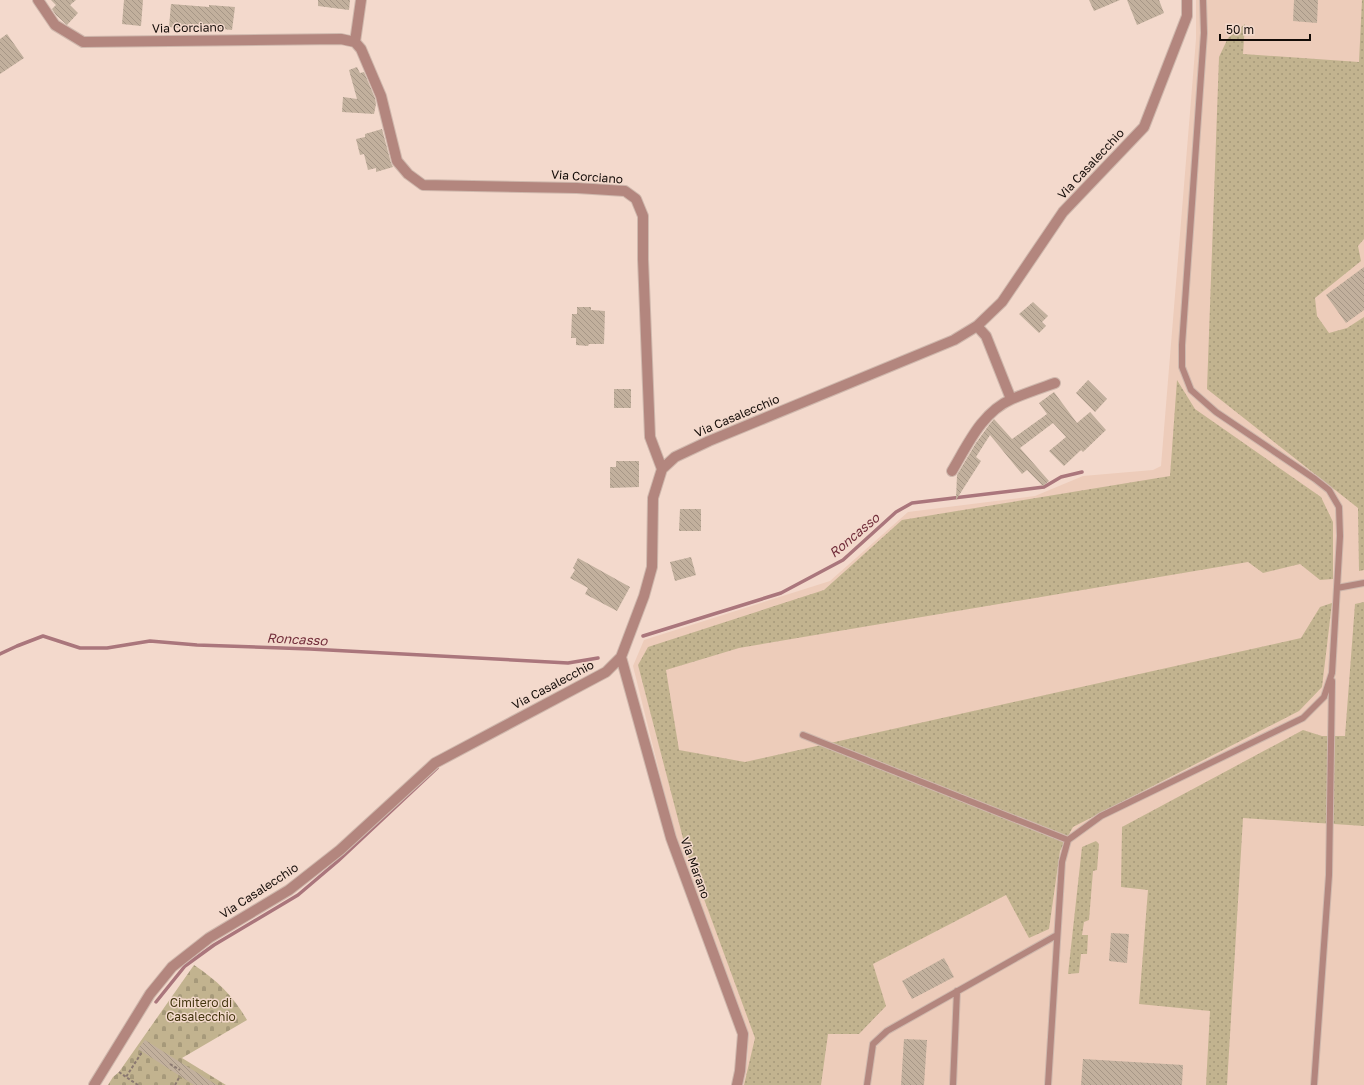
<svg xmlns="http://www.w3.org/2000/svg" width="1364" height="1085" viewBox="0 0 1364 1085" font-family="'Golos Text',sans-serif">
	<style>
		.built { fill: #edccba }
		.grass { fill: url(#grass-dots) }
		.cemetery { fill: url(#cemetery-stones) }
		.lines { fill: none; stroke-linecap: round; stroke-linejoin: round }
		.stream { stroke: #aa767c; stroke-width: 3.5 }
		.building { fill: url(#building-back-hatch) }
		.service-casing { stroke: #cfb8ad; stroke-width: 8 }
		.minor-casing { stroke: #cfb8ad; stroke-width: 12 }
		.path { stroke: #8a7870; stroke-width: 2; stroke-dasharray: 3 2; stroke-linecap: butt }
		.service { stroke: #b3867e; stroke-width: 6 }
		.minor { stroke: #b3867e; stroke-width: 10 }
		.labels { text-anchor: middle; stroke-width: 3; stroke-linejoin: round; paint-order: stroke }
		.street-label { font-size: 12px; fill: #140c08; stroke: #f3d9cc }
		.park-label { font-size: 12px; fill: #42340d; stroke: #f3d9cc }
		.water-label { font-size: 13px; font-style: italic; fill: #722e3b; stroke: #f3d9cc }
	</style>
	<defs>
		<pattern id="grass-dots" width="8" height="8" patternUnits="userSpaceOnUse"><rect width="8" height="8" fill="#c2b38f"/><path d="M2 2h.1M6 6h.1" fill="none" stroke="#a6997a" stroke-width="1.8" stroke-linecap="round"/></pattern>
		<pattern id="cemetery-stones" width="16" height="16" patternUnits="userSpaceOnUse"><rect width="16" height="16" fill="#c2b38f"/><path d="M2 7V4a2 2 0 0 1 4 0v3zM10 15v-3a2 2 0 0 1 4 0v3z" fill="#a6997a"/></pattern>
		<pattern id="building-back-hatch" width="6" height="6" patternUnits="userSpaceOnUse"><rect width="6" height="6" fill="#c2b09d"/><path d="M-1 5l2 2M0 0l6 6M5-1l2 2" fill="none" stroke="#a69686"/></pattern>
	</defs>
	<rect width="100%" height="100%" fill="#f3d9cc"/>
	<path class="built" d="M1196 0H1364V1085H742L745 1076 748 1054 747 1031 674 831 633 666 644 640 830 581 908 512 1035 496 1083 476 1153 470 1161 466 1196 39Z"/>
	<path class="grass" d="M1362 0H1364V239L1358 246 1361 261 1315 298 1317 316 1329 333 1347 328 1364 317V570L1359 571 1358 508 1207 389 1219 57 1228 38 1245 24 1243 54 1359 62Z
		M1177 380 1195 409 1321 497 1333 522V579L1320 580 1300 564 1263 573 1248 562 739 648 666 670 679 750 745 762 1301 638 1320 607 1332 603 1322 687 1299 711 1073 827 1060 851 1049 929 1029 938 1006 895 873 964 886 1006 859 1034H828L821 1085H744L755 1038 686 850 638 665 648 647 824 590 902 520 1170 476Z
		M1364 602V826L1243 818 1227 1085H1206L1210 1011 1139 1004 1148 890 1121 887 1122 827 1303 730 1322 736H1345L1355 604Z
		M1096 841 1099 844 1097 870 1093 871 1089 920 1084 922 1082 935H1088L1087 954H1081L1079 973 1068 974 1082 847Z"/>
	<path class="cemetery" d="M194 965C218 981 233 996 247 1020L182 1058 226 1085H108L113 1077 119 1072Z"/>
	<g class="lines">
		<path class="stream" d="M643 636 781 593 843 560 896 512 912 503 1044 487 1061 477 1082 472
			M0 654 17 646 43 636 80 648H107L150 641 197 645 310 649 568 663 598 658
			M156 1002 185 966 214 945 298 895 338 861 437 768"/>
	</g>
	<path class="building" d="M51 0H76L70 5 78 13 67 25 56 15 52 9 56 5Z
		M124 0H143L141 26 122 24Z
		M318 0H350L349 10 318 6Z
		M1089 0H1120L1094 11Z
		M1127 0H1159L1164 13 1137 25Z
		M1294 0H1318L1317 23 1293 21Z
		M171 4 209 7V5L235 7 232 30 193 26V29L169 27Z
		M7 34 24 58 0 74V39Z
		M357 67 360 73 364 72 375 98 376 104 374 114 342 112 343 97 357 99 349 70Z
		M382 129 391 163 393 167 376 172V168L368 170 364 154 360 155 356 139 365 137V134Z
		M1364 267V310L1346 323 1326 295Z
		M1033 302 1048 316 1042 322 1046 326 1039 333 1019 314Z
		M577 307H591V310L605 311 604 344H589L588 346 576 345V338H571L572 314H577Z
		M1088 380 1107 399 1095 412 1076 393Z
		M614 389H631V408H614Z
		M1054 392 1077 423 1090 412 1106 430 1083 452 1081 450 1064 466 1049 451 1066 437 1053 423 1020 448 1049 481 1043 486 1027 470 1022 474 990 435 976 457 981 461 956 500 957 475 976 443 989 425 994 419 1012 439 1047 414 1039 403Z
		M616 461H639V487L610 488V467H616Z
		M680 509H701V531H679Z
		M691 557 696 575 675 581 670 562Z
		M578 558 630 587 617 611 585 594 588 588 570 578 575 570 573 568Z
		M1111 933 1129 934 1127 963 1109 961Z
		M944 958 954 977 912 999 902 981Z
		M904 1039 927 1040 924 1085H901Z
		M145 1040 183 1064 217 1085H194L177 1074 138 1049Z
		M1083 1059 1183 1065 1182 1085H1081Z"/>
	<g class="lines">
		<g class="service-casing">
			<path id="service" d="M1337 588 1364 583
				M803 735 1068 840
				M867 1085 873 1044 887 1031 1057 935
				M953 1085 957 991
				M1048 1085 1062 862 1068 840 1101 816 1303 718 1324 697 1332 673 1340 536 1339 507 1329 490 1315 479 1216 412 1191 390 1182 367V345L1204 33 1203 0
				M1314 1085 1329 875 1332 681"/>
		</g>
		<g class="minor-casing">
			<path id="minor" d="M38 0 55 25 83 42 341 39 355 42 361 49 381 96 397 161 408 174 423 185 577 188 625 191 636 199 643 216V259L650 437 662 469
				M355 42 361 0
				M977 326 986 336 1011 399
				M952 471C968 444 982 412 1012 399 1026 393 1041 388 1055 383
				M621 657 671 838 743 1034 740 1071 737 1085
				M94 1085 150 994 172 967 209 938 289 890 340 850 435 763 606 672 621 657 644 596 652 567 653 498 662 469 675 457 709 441 954 340 977 326 1002 302 1063 212 1144 127 1187 16V0"/>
		</g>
		<path class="path" d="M170 1064 180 1070
			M119 1072 126 1077
			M138 1085 126 1077 142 1052
			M175 1085 180 1076"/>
		<use href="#service" class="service"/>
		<use href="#minor" class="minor"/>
	</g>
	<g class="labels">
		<g class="street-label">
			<text transform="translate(188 28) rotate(-1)" y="4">Via Corciano</text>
			<text transform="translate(1091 164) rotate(-47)" y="4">Via Casalecchio</text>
			<text transform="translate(587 177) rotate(4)" y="4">Via Corciano</text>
			<text transform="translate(737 416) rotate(-23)" y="4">Via Casalecchio</text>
			<text transform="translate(553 685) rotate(-28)" y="4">Via Casalecchio</text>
			<text transform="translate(695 868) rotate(70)" y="4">Via Marano</text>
			<text transform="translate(259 891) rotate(-33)" y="4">Via Casalecchio</text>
		</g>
		<g class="park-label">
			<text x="201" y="1007">Cimitero di<tspan x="201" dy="14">Casalecchio</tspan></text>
		</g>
		<g class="water-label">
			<text transform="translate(854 535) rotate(-40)" y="5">Roncasso</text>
			<text transform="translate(297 639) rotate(3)" y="5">Roncasso</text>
		</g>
	</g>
	<path d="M1220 34v6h90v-6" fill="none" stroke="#140c08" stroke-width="2"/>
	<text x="1226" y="34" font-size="12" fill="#140c08" stroke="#f3d9cc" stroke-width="3" paint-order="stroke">50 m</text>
</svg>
